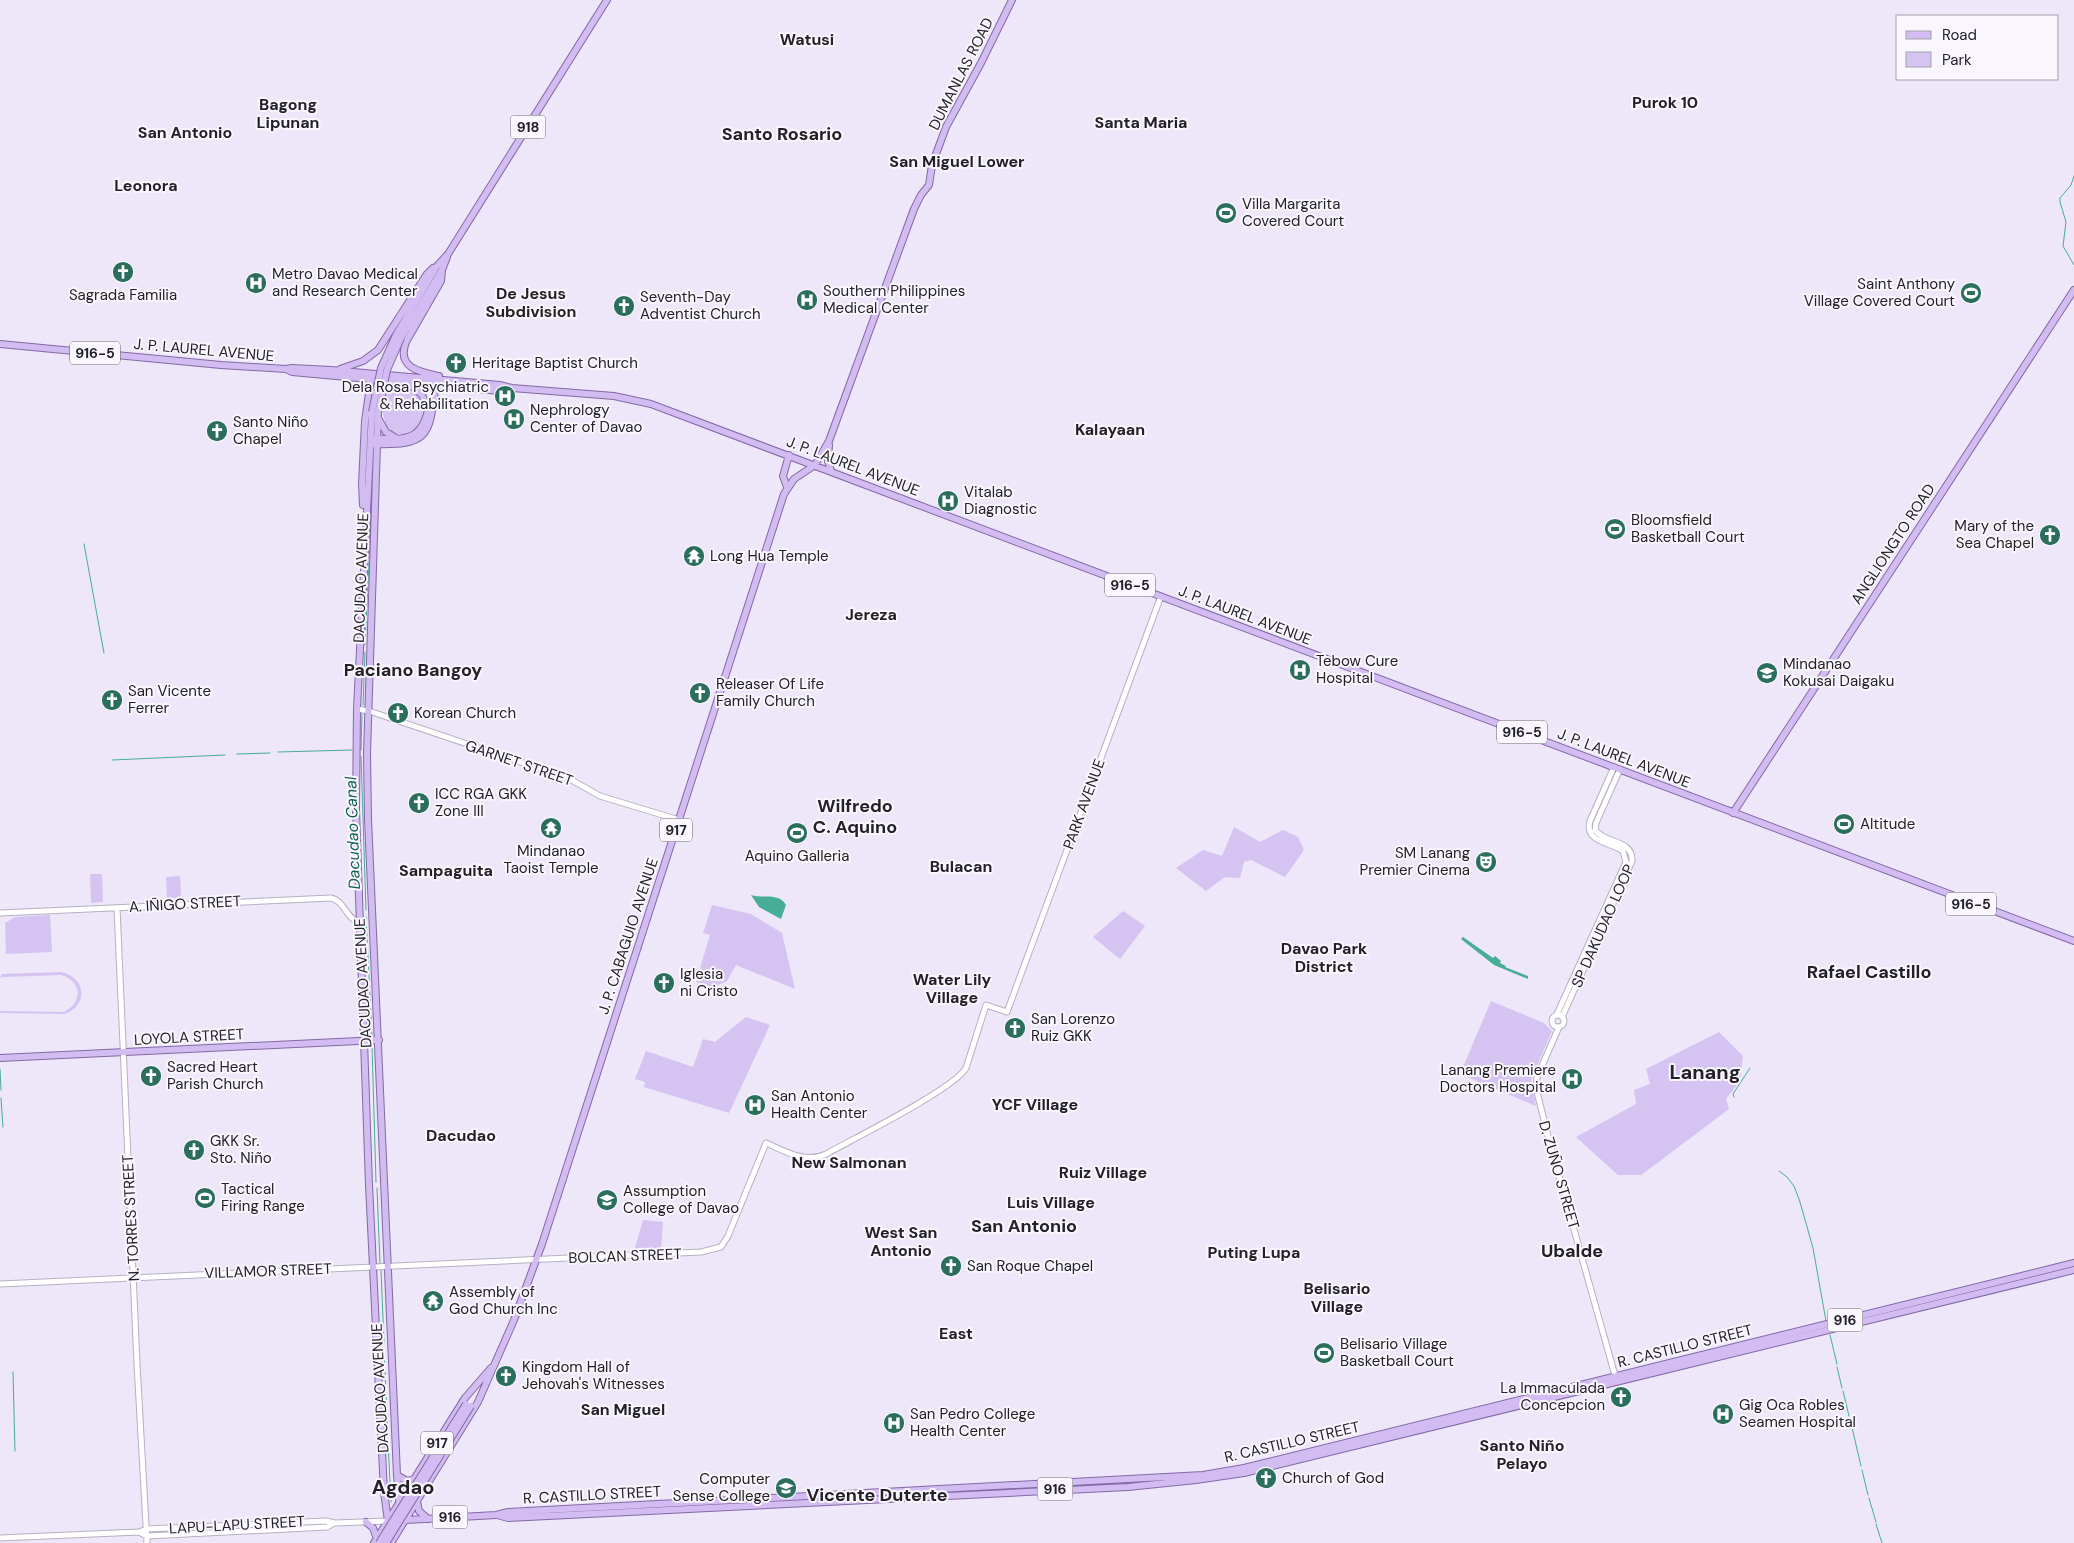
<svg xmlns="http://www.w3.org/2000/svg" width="2074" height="1543" viewBox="0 0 2074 1543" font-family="'DM Sans',sans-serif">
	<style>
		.green { fill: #d5c3f1 }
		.water { fill: #48ad95 }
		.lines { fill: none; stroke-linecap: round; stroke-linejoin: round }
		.stream { stroke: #48ad95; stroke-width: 1 }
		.minor-casing { stroke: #b7b0c1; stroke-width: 7 }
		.major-casing { stroke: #8369a5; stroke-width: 8 }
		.minor { stroke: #fff; stroke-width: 5 }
		.major { stroke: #d3bcf2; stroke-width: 6 }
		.major-bridge-casing { stroke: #8369a5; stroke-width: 8; stroke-linecap: butt }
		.major-bridge { stroke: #d3bcf2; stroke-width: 6 }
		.labels { text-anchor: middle; stroke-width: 4; stroke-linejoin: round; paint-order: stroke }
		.shield { fill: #f9f6fd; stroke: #636167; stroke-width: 1 }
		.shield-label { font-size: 14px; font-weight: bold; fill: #232127 }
		.street-label { font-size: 15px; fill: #232127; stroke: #f9f6fd }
		.poi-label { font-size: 15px; fill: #232127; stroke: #f9f6fd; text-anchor: start }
		.neighbourhood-label { font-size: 16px; font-weight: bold; fill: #232127; stroke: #f9f6fd }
		.water-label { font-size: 16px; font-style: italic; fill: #106151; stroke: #f9f6fd }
		.quarter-label { font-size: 18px; font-weight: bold; fill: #232127; stroke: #f9f6fd }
		.district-label { font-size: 20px; font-weight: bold; fill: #232127; stroke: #f9f6fd }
	</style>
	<rect width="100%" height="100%" fill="#ede7f9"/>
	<path class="green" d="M398 386C430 391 434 428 402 435L389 431C381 417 377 388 398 386Z
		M1234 827 1260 842 1283 830 1298 837 1304 850 1285 877 1251 860 1244 862 1240 878 1225 877 1206 891 1176 868 1203 850 1222 856Z
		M90 874H102L103 902 91 903Z
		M180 876 181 898H167L166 877Z
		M712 905 751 914 782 933 795 989 736 965 727 981 712 988 696 982 710 935 703 933Z
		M1123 911 1145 926 1120 959 1093 937Z
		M50 915 52 952 6 954 5 923 15 917Z
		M61 972C86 977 89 1005 65 1014L0 1013V1011L64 1012C73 1007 76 1003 78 993 76 983 71 978 61 975L4 977 0 978 2 974Z
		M1491 1001 1544 1023 1552 1031 1531 1080 1536 1106 1460 1074Z
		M746 1017 770 1025 729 1113 644 1087 645 1082 635 1079 646 1051 693 1067 703 1039 715 1042Z
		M1719 1032 1743 1056 1740 1081 1726 1099 1729 1109 1652 1167 1641 1175H1618L1576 1137 1636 1104 1634 1090 1650 1084 1646 1069Z
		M643 1220 663 1222 661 1250 634 1251Z"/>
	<path class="water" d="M751 895C762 899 779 892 786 905L781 919 759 907Z
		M1463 937 1493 958 1495 956 1501 961 1500 963 1506 966 1505 967 1528 976V979L1494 965 1461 939Z"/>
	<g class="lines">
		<path class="stream" d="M2074 176 2071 185 2060 198V202L2066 222 2063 246 2074 265
			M84 544 104 653
			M365 645 372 500
			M363 705 365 652
			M361 750 362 714
			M278 752 352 750
			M237 754 270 753
			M361 756 366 910
			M112 760 225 755
			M366 917 372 1036
			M372 1045 376 1182
			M0 1069 1 1090
			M1734 1097 1733 1094 1750 1068
			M1 1098 3 1127
			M1779 1171 1787 1177 1794 1186 1800 1202 1813 1248 1826 1321
			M377 1188 380 1264
			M381 1269 384 1344
			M1830 1335 1837 1364
			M384 1352 388 1435
			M1837 1367 1842 1388
			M13 1372 15 1451
			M1843 1391 1849 1416
			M1850 1419 1861 1466
			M388 1441 391 1502
			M1862 1470 1868 1495
			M1869 1498 1876 1522
			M1876 1524 1882 1543"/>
		<g class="minor-casing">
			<path id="minor" d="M357 709 369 711 568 778 600 796 679 820
				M117 908 137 1364 147 1543
				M0 913 331 898C345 901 346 919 359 922
				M1557 1014 1626 862 1623 851C1610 842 1584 842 1590 821L1614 767
				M1552 1021a6 6 0 1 1 12 0a6 6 0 1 1-12 0Z
				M1562 1017 1632 861C1633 839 1605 844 1595 830L1596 823 1620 769
				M1559 1027 1537 1077 1536 1088 1550 1144 1616 1379
				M0 1284 701 1252 721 1247 728 1236 766 1143C785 1151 805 1164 826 1154 853 1139 954 1089 966 1068L986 1005 1007 1012 1161 596
				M139 1532 147 1536 327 1527 334 1523
				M0 1538 139 1532 147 1529 326 1521 335 1523 388 1521"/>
		</g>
		<g class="major-casing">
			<path id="major" d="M396 335 437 266 448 254 607 0
				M401 338 442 270 447 257
				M0 344 221 365 286 369 292 372 500 391 509 389
				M286 369 292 368 331 370 500 385 512 388 614 396 651 404 2074 941
				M340 369 363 361 378 350 427 274 433 268
				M439 376C420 372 396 368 406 342L441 281 442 270
				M410 384 422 395 428 410
				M372 412 357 709 356 810 369 1185 384 1492 388 1521
				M378 413 367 753 368 819 397 1475 400 1513
				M378 418 386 432 396 438
				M372 438C405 440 423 442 429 405
				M373 444C432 446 429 434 436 382
				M829 445 828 461 831 471
				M787 487 783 476 789 455
				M363 505 362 484 365 421 371 379
				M1733 813 2074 290
				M0 1058 379 1040
				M397 1475 407 1481 414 1479
				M417 1501 419 1511 428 1519
				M497 1515 508 1518 1128 1487 1196 1480 1244 1473 2074 1270
				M388 1521 496 1515 508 1512 1203 1475 1244 1468 2074 1263
				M366 1522 373 1528 377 1539
				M374 1543 465 1398 491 1368
				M391 1543 478 1402 514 1320 542 1244 784 494 794 479 815 465 829 441 914 209 921 195 929 185 932 165 946 127 981 63 1012 0"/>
		</g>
		<use href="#minor" class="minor"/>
		<use href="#major" class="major"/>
		<g class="major-bridge-casing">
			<path id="major-bridge" d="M372 412 381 368 396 335
				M378 413 387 370 401 338
				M379 1543 466 1404
				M386 1543 471 1406"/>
		</g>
		<use href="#major-bridge" class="major-bridge"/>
	</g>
	<defs>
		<g id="stadium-disc" transform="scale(1.125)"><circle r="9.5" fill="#2c6e5e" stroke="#f9f6fd"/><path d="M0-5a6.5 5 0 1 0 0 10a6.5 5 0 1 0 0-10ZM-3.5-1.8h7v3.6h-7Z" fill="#fff"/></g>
		<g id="church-disc" transform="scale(1.125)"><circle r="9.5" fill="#2c6e5e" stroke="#f9f6fd"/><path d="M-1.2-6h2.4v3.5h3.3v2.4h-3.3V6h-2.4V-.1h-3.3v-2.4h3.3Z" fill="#fff"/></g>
		<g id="hospital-disc" transform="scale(1.125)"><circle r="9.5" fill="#2c6e5e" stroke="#f9f6fd"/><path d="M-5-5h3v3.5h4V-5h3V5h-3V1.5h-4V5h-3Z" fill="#fff"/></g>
		<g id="temple-disc" transform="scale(1.125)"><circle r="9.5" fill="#2c6e5e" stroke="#f9f6fd"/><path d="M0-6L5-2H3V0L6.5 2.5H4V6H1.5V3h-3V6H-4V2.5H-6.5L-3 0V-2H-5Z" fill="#fff"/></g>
		<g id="university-disc" transform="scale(1.125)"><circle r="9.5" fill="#2c6e5e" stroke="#f9f6fd"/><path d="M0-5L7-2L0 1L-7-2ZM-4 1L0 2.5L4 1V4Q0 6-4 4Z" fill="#fff"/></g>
		<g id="theatre-disc" transform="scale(1.125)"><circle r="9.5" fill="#2c6e5e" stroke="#f9f6fd"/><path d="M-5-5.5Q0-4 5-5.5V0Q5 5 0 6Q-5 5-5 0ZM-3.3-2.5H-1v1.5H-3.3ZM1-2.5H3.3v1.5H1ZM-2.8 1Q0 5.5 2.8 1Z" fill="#fff"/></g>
	</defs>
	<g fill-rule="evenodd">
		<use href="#stadium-disc" x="1226" y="213"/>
		<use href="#church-disc" x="123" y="272"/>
		<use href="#hospital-disc" x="256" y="283"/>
		<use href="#stadium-disc" x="1971" y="293"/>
		<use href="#hospital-disc" x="807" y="300"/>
		<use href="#church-disc" x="624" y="306"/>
		<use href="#church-disc" x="456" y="363"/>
		<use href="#hospital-disc" x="505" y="396"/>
		<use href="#hospital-disc" x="514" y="419"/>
		<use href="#church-disc" x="217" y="431"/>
		<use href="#hospital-disc" x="948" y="501"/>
		<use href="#stadium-disc" x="1615" y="529"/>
		<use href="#church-disc" x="2050" y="535"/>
		<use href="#temple-disc" x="694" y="556"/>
		<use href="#hospital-disc" x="1300" y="670"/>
		<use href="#university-disc" x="1767" y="673"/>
		<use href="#church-disc" x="700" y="693"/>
		<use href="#church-disc" x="112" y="700"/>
		<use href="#church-disc" x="398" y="713"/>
		<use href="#church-disc" x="419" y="803"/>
		<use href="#stadium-disc" x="1844" y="824"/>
		<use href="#temple-disc" x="551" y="828"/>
		<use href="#stadium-disc" x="797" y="833"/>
		<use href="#theatre-disc" x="1486" y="862"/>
		<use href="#church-disc" x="664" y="983"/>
		<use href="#church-disc" x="1015" y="1028"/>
		<use href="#church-disc" x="151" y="1076"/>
		<use href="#hospital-disc" x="1572" y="1079"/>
		<use href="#hospital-disc" x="755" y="1105"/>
		<use href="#church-disc" x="194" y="1150"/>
		<use href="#stadium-disc" x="205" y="1198"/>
		<use href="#university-disc" x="607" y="1200"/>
		<use href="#church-disc" x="951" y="1266"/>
		<use href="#temple-disc" x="433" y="1301"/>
		<use href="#stadium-disc" x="1324" y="1353"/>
		<use href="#church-disc" x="506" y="1376"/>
		<use href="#church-disc" x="1621" y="1397"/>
		<use href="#hospital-disc" x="1723" y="1414"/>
		<use href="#hospital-disc" x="894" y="1423"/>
		<use href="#church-disc" x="1266" y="1478"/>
		<use href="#university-disc" x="786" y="1488"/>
	</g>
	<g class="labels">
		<g class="shield">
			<rect x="510.5" y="115.5" width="35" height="23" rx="4"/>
			<rect x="70" y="341.5" width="50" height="23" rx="4"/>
			<rect x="1105" y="573.5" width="50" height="23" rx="4"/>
			<rect x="1497" y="720.5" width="50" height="23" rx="4"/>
			<rect x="660" y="818.5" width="32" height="23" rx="4"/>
			<rect x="1946" y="892.5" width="50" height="23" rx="4"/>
			<rect x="1827.5" y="1308.5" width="35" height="23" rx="4"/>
			<rect x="421" y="1431.5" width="32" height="23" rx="4"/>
			<rect x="1037.5" y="1477.5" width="35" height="23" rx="4"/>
			<rect x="432.5" y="1505.5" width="35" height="23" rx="4"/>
		</g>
		<g class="shield-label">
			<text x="528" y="132">918</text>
			<text x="95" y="358">916-5</text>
			<text x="1130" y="590">916-5</text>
			<text x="1522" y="737">916-5</text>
			<text x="676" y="835">917</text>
			<text x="1971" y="909">916-5</text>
			<text x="1845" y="1325">916</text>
			<text x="437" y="1448">917</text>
			<text x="1055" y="1494">916</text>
			<text x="450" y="1522">916</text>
		</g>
		<g class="street-label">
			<text transform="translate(961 74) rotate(-63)" y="5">DUMANLAS ROAD</text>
			<text transform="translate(204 350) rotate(5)" y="5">J. P. LAUREL AVENUE</text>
			<text transform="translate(853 466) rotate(21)" y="5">J. P. LAUREL AVENUE</text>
			<text transform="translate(1893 544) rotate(-57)" y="5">ANGLIONGTO ROAD</text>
			<text transform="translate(361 578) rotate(-88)" y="5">DACUDAO AVENUE</text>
			<text transform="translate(1245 615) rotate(21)" y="5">J. P. LAUREL AVENUE</text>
			<text transform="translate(1624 758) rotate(21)" y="5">J. P. LAUREL AVENUE</text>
			<text transform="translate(519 763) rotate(19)" y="5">GARNET STREET</text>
			<text transform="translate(1084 804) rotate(-70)" y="5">PARK AVENUE</text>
			<text transform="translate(185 904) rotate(-3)" y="5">A. IÑIGO STREET</text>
			<text transform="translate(1603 926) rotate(-66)" y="5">SP DAKUDAO LOOP</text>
			<text transform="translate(628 936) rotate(-72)" y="5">J. P. CABAGUIO AVENUE</text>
			<text transform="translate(363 983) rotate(-93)" y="5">DACUDAO AVENUE</text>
			<text transform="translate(189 1037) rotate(-3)" y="5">LOYOLA STREET</text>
			<text transform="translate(1559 1175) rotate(74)" y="5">D. ZUÑO STREET</text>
			<text transform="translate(131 1218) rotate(-93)" y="5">N. TORRES STREET</text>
			<text transform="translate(625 1256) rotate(-2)" y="5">BOLCAN STREET</text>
			<text transform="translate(268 1271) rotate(-2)" y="5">VILLAMOR STREET</text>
			<text transform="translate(1685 1346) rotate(-14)" y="5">R. CASTILLO STREET</text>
			<text transform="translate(380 1388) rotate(-93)" y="5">DACUDAO AVENUE</text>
			<text transform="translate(1292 1442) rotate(-13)" y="5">R. CASTILLO STREET</text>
			<text transform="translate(592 1495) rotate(-3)" y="5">R. CASTILLO STREET</text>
			<text transform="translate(237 1525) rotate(-3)" y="5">LAPU-LAPU STREET</text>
		</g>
		<g class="poi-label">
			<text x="1242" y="209">Villa Margarita<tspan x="1242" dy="17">Covered Court</tspan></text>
			<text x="272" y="279">Metro Davao Medical<tspan x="272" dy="17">and Research Center</tspan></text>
			<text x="1955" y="289" text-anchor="end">Saint Anthony<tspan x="1955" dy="17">Village Covered Court</tspan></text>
			<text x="823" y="296">Southern Philippines<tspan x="823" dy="17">Medical Center</tspan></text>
			<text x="123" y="300" text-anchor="middle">Sagrada Familia</text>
			<text x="640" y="302">Seventh-Day<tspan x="640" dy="17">Adventist Church</tspan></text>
			<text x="472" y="368">Heritage Baptist Church</text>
			<text x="489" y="392" text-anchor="end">Dela Rosa Psychiatric<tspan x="489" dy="17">&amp; Rehabilitation</tspan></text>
			<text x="530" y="415">Nephrology<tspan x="530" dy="17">Center of Davao</tspan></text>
			<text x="233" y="427">Santo Niño<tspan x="233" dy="17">Chapel</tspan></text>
			<text x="964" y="497">Vitalab<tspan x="964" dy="17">Diagnostic</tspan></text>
			<text x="1631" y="525">Bloomsfield<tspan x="1631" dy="17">Basketball Court</tspan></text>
			<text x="2034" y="531" text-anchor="end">Mary of the<tspan x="2034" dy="17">Sea Chapel</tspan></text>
			<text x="710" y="561">Long Hua Temple</text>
			<text x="1316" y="666">Tebow Cure<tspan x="1316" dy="17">Hospital</tspan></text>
			<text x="1783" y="669">Mindanao<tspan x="1783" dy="17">Kokusai Daigaku</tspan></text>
			<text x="716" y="689">Releaser Of Life<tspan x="716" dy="17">Family Church</tspan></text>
			<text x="128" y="696">San Vicente<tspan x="128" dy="17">Ferrer</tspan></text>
			<text x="414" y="718">Korean Church</text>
			<text x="435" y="799">ICC RGA GKK<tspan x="435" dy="17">Zone III</tspan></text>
			<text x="1860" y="829">Altitude</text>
			<text x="551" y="856" text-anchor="middle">Mindanao<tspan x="551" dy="17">Taoist Temple</tspan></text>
			<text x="1470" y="858" text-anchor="end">SM Lanang<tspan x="1470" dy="17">Premier Cinema</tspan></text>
			<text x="797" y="861" text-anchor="middle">Aquino Galleria</text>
			<text x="680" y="979">Iglesia<tspan x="680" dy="17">ni Cristo</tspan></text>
			<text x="1031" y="1024">San Lorenzo<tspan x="1031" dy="17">Ruiz GKK</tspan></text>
			<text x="167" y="1072">Sacred Heart<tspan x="167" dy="17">Parish Church</tspan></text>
			<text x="1556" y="1075" text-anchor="end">Lanang Premiere<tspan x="1556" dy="17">Doctors Hospital</tspan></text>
			<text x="771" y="1101">San Antonio<tspan x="771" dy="17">Health Center</tspan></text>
			<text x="210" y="1146">GKK Sr.<tspan x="210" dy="17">Sto. Niño</tspan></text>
			<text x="221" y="1194">Tactical<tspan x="221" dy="17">Firing Range</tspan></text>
			<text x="623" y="1196">Assumption<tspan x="623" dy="17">College of Davao</tspan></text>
			<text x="967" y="1271">San Roque Chapel</text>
			<text x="449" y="1297">Assembly of<tspan x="449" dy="17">God Church Inc</tspan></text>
			<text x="1340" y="1349">Belisario Village<tspan x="1340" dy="17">Basketball Court</tspan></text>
			<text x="522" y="1372">Kingdom Hall of<tspan x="522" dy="17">Jehovah's Witnesses</tspan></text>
			<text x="1605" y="1393" text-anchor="end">La Immaculada<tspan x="1605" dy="17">Concepcion</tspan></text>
			<text x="1739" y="1410">Gig Oca Robles<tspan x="1739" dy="17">Seamen Hospital</tspan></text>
			<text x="910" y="1419">San Pedro College<tspan x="910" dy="17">Health Center</tspan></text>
			<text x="1282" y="1483">Church of God</text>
			<text x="770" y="1484" text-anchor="end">Computer<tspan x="770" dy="17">Sense College</tspan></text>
		</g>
		<g class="neighbourhood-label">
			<text x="807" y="45">Watusi</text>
			<text x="1665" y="108">Purok 10</text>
			<text x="288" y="110">Bagong<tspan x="288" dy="18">Lipunan</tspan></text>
			<text x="1141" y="128">Santa Maria</text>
			<text x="185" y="138">San Antonio</text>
			<text x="957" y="167">San Miguel Lower</text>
			<text x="146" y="191">Leonora</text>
			<text x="531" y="299">De Jesus<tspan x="531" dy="18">Subdivision</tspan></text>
			<text x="1110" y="435">Kalayaan</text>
			<text x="871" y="620">Jereza</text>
			<text x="961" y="872">Bulacan</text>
			<text x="446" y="876">Sampaguita</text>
			<text x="1324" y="954">Davao Park<tspan x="1324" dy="18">District</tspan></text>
			<text x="952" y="985">Water Lily<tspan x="952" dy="18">Village</tspan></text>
			<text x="1035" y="1110">YCF Village</text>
			<text x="461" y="1141">Dacudao</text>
			<text x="849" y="1168">New Salmonan</text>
			<text x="1103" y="1178">Ruiz Village</text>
			<text x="1051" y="1208">Luis Village</text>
			<text x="901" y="1238">West San<tspan x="901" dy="18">Antonio</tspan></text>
			<text x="1254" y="1258">Puting Lupa</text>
			<text x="1337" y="1294">Belisario<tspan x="1337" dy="18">Village</tspan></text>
			<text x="956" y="1339">East</text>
			<text x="623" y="1415">San Miguel</text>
			<text x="1522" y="1451">Santo Niño<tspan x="1522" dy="18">Pelayo</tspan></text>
		</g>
		<g class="water-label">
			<text transform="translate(352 833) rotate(-92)" y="6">Dacudao Canal</text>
		</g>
		<g class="quarter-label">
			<text x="782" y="140">Santo Rosario</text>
			<text x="413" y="676">Paciano Bangoy</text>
			<text x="855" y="812">Wilfredo<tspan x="855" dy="21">C. Aquino</tspan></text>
			<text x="1869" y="978">Rafael Castillo</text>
			<text x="1024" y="1232">San Antonio</text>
			<text x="1572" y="1257">Ubalde</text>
			<text x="877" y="1501">Vicente Duterte</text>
		</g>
		<g class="district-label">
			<text x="1705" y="1079">Lanang</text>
			<text x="403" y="1494">Agdao</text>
		</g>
	</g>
	<rect x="1896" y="15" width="162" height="65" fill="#f9f6fd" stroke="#a3a1a7"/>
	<rect x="1906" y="31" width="25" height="8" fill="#d3bcf2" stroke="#a3a1a7"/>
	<text x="1942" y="40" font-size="15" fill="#232127">Road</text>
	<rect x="1906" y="52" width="25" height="15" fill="#d5c3f1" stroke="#a3a1a7"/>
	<text x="1942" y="65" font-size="15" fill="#232127">Park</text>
</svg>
